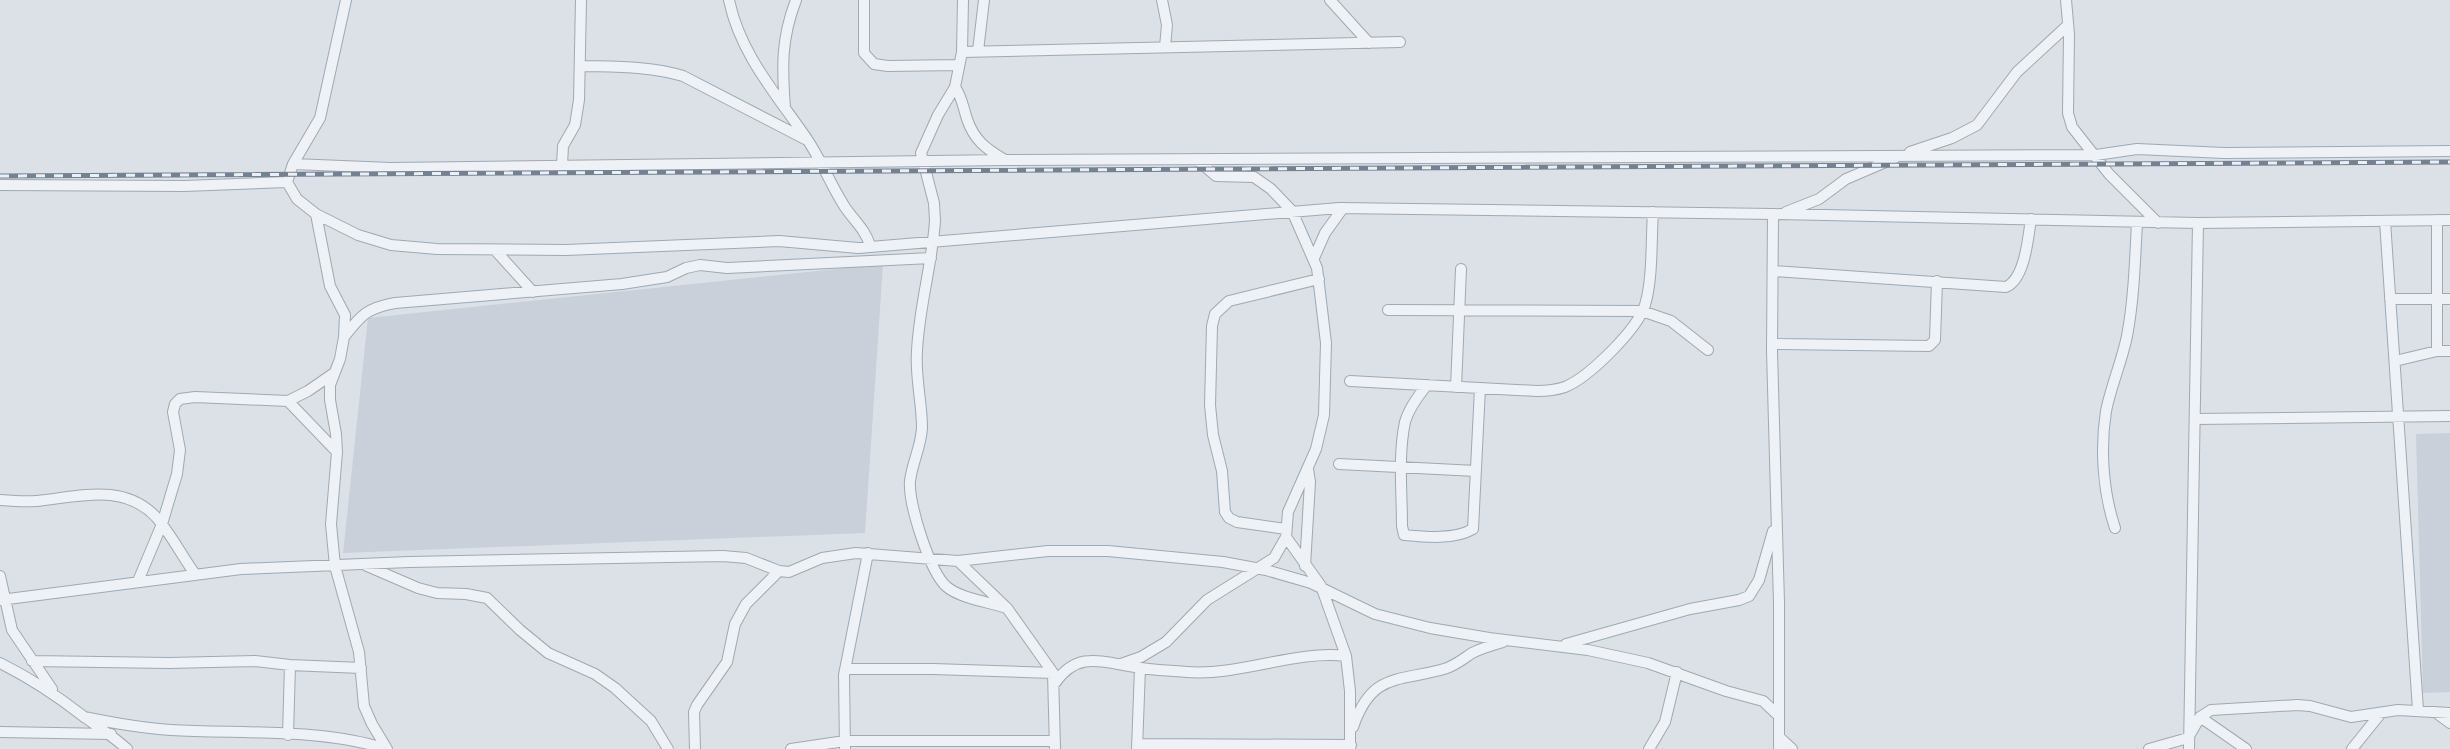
<svg xmlns="http://www.w3.org/2000/svg" width="2450" height="749" viewBox="0 0 2450 749" font-family="Helvetica,sans-serif">
	<style>
		.built { fill: #c9d0d9 }
		.lines { fill: none; stroke-linecap: round; stroke-linejoin: round }
		.street-casing { stroke: #a0a8b1; stroke-width: 12 }
		.street { stroke: #eef1f5; stroke-width: 10 }
		.rail-casing { stroke: #748191; stroke-width: 5 }
		.rail { stroke: #eaf0f5; stroke-width: 3; stroke-dasharray: 9; stroke-linecap: butt }
	</style>
	<rect width="100%" height="100%" fill="#dbe1e7"/>
	<path class="built" d="M883 264 865 533 343 553 368 318Z
		M2450 433V692L2423 693 2416 434Z"/>
	<g class="lines">
		<g class="street-casing">
			<path id="street" d="M729 0C740 54 777 95 807 139 821 160 830 183 843 204 851 218 866 229 870 246
				M864 0V53L874 64 888 66 958 65
				M963 0 962 52 955 87 938 115 921 153 934 203 935 221C932 265 919 307 917 351 915 377 922 402 922 428 921 447 912 463 910 481 908 503 930 573 947 587 962 599 989 602 1007 608
				M1162 0 1167 25 1165 47
				M1330 0 1369 43
				M2066 0 2069 34 2068 113 2072 127 2109 174 2158 223
				M978 51 984 0
				M962 52 1400 42
				M581 66C615 67 650 66 683 76L805 139
				M955 87C962 97 963 107 967 119 974 140 986 149 1005 160
				M785 108C782 67 781 39 796 0
				M1910 152 1952 138 1977 125 2017 72 2068 25
				M1196 159 1216 176 1254 177 1271 189 1292 211 1317 268 1326 343 1324 415 1316 449 1288 512 1286 537 1321 586 1346 656 1350 691V749
				M293 164 391 168 1006 160 2096 155 2137 149 2224 153 2450 151
				M562 165 563 146 575 125 579 100 581 0
				M287 182 293 164 320 118 346 0
				M0 185 184 186 287 182 297 199 316 214 358 235 391 245 437 249 566 250 779 241 858 248 1339 208 1773 214 2198 223 2450 220
				M1786 212 1819 199 1846 179 1895 158
				M316 214 330 286 345 315 344 337 340 359 330 385V400L336 434 337 452 331 524 335 566 359 652 364 706 372 724 387 749
				M1773 214 1772 351 1779 603V749
				M2437 220V351
				M2385 221 2418 710
				M495 250 533 292
				M1314 258 1325 233 1343 208
				M1773 271 2006 287C2025 279 2028 238 2031 219
				M2390 299H2450
				M1388 310 1642 311 1671 321 1708 350
				M344 337C361 315 367 308 395 303L622 284 667 277 686 268 700 265 727 268 931 258
				M1772 344 1929 346 1935 340 1937 281
				M2395 361 2437 351H2450
				M1350 381 1537 391C1547 391 1556 390 1565 387 1589 377 1637 330 1645 305 1653 278 1651 240 1653 212
				M1427 385C1418 396 1409 408 1405 422 1398 455 1402 492 1402 526L1404 535C1425 537 1454 540 1473 529L1480 388
				M1456 387 1461 269
				M288 401 337 452
				M2195 419 2450 416
				M1339 464 1476 471
				M0 500C12 501 25 502 37 501 78 497 123 482 156 517 171 534 182 556 195 574
				M2115 528C2103 492 2100 449 2106 411 2111 386 2122 361 2127 336 2134 299 2135 260 2137 222
				M1286 529 1237 522 1229 518 1225 512 1222 471 1213 435 1210 405 1212 326 1215 314 1229 301 1319 279
				M958 561 1007 608 1053 673 1055 749
				M367 566 418 588 437 593 466 594 487 598 520 630 548 653 595 674 615 688 651 721 668 749
				M1305 566 1310 482 1308 469
				M0 576 12 630 52 689
				M138 581 162 524 177 474 180 450 173 412 175 404 180 399 195 397 288 401 308 391 334 373
				M0 600 241 569 409 562 723 556 746 558 779 571 789 572 822 558 856 553 958 561 1048 551H1108L1223 562 1266 570 1311 583 1375 614 1430 628 1489 638 1588 650 1648 663 1726 691 1763 701 1779 716
				M1566 644 1690 609 1739 600 1749 596 1759 580 1773 531
				M32 661 169 663 255 661 290 665 361 668
				M0 663C30 678 56 695 83 716 98 727 113 736 127 749
				M1121 664 1141 657 1166 642 1207 600 1274 558 1286 537
				M846 669H933L1053 673
				M1055 683C1079 648 1106 664 1141 668 1156 670 1172 671 1187 672 1241 676 1294 650 1346 656
				M2435 712 2450 723
				M84 717C113 723 142 728 171 730 239 734 321 728 386 749
				M2200 717 2246 749
				M1353 727C1372 672 1398 682 1444 669 1455 666 1463 659 1472 653 1482 648 1493 645 1503 642
				M0 732 111 734
				M288 735 290 665
				M1779 737 1792 749
				M1137 744 1351 745
				M695 749 694 712 697 705 727 662 735 624 746 604 779 571
				M791 749 845 741H1055
				M845 749 844 675 868 553
				M1137 749 1140 668
				M1649 749 1665 722 1677 672
				M2149 749 2188 738 2200 717 2211 710 2297 705 2310 706 2351 717 2398 710 2450 713
				M2189 749 2198 223
				M2352 749 2381 713"/>
		</g>
		<use href="#street" class="street"/>
		<g class="rail-casing">
			<path id="rail" d="M0 176 2450 162"/>
		</g>
		<use href="#rail" class="rail"/>
	</g>
</svg>
